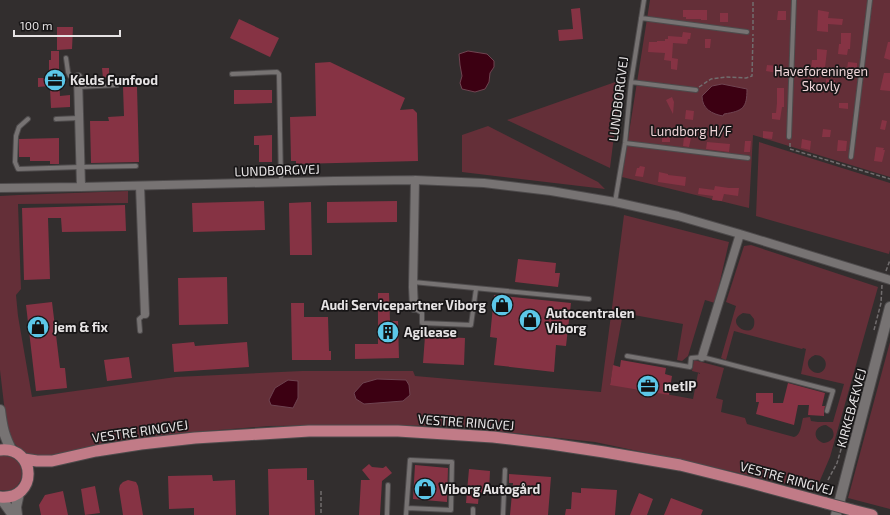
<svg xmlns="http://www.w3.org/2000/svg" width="890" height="515" viewBox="0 0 890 515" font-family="'Exo 2',sans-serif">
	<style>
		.green { fill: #642f38; fill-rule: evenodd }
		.water { fill: #3c0012; stroke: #6f4451 }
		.building { fill: #863344 }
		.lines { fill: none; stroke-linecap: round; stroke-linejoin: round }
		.service-casing { stroke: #4e4b4c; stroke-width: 6 }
		.minor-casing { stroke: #4e4b4c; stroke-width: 10 }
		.tertiary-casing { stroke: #4e4b4c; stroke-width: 12 }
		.primary-casing { stroke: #4e4b4c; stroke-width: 13 }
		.path { stroke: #716d6e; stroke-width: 1.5; stroke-dasharray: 4 2; stroke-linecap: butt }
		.service { stroke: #777373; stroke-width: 4 }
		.minor { stroke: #777373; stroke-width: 8 }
		.tertiary { stroke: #777373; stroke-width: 10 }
		.primary { stroke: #c17b87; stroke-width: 11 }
		.primary-bridge-casing { stroke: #4e4b4c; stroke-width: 13; stroke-linecap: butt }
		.primary-bridge { stroke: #c17b87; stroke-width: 11 }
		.labels { text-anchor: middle; stroke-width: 3.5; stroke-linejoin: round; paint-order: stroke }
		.park-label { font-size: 13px; fill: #efd5d8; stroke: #181617 }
		.poi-label { font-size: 13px; font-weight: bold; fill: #e6e3e4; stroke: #181617; text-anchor: start }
		.street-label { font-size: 13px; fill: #e6e3e4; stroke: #181617 }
	</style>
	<rect width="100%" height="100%" fill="#322e2e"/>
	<path class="green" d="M650 0H890V177L753 135 749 208 622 177Z
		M621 80 610 168 507 120Z
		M488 126 598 182 605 189 462 172V135Z
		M759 142 890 183V250L889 254 756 216Z
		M128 191V203L18 204 21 289 16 295 18 316 32 397 176 377 302 371H413L415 376 601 392 624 215 729 242 715 303 705 300 688 356 682 361 677 360 683 324 623 313 610 384 693 399 698 373 700 374V373L692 371 694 360 724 368 716 398 723 400 721 412 745 418 747 424 794 437C801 435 801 425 803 418L810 417 811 421 818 422H833L844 384 801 374 806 349 803 348 802 349 734 331 726 360 721 358 736 306 726 302 744 246 751 245 878 287 830 457 818 485 814 490 704 465 595 442 452 426 369 425 270 426 181 433 107 442 50 456H37L23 452 14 443 9 433 5 413 0 370V196L19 195ZM743 313 750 314 754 319C758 343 721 324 743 313ZM815 355C822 355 828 360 825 368 818 382 797 363 815 355ZM826 425 832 429C836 436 832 442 824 443 812 440 813 426 826 425Z
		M890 342V509L848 498Z
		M0 456C31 453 27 496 0 490Z"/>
	<path class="water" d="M468 51 487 54 494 61V67L490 73 489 82 485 89 475 92 462 89 460 83 462 76 460 65 459 54Z
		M722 84 747 89C747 108 743 111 724 114L723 116C712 114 702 109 702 96L712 86Z
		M377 379 406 380 409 385 410 395 403 401 364 404 356 399 354 393 363 383Z
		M288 380 298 381V398L293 408 271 405 269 400 275 388Z"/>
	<path class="building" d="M580 8 583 39 559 41 558 30 573 29 571 9Z
		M683 10H707V20H701V19H686V17H683Z
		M818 10 829 12 828 18 843 19 842 25 828 24V32L817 31Z
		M778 11H786V20H777Z
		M720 13H728V22H720Z
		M239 19 279 38 270 57 230 38Z
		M57 27H73L72 49 57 50Z
		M683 32 691 33 690 39H688L687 44 673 43 672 58 678 59 677 70 671 69V61L664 60 665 53 648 52 649 42H657V41H665V39H668V36L682 37Z
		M841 33H851L850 49H848L847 55 838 54 839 44H841Z
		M705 39H711L710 48H705Z
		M888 42H890V60L884 58Z
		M817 49 827 50 825 68H811L812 60H817Z
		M51 51H59V71H61V79H59L60 96 70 95V107L51 108 50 88 49 86 38 87V78H49V60H51Z
		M330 62 405 98 400 110 413 109 417 113 418 161 296 164V161H291L290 117 316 116 315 63Z
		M848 62 857 63V70L847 69Z
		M767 65 779 66 778 73 766 71Z
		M102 68H109V77L103 78Z
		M884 73H890V91L880 90Z
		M826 79 835 80V87L826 86Z
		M123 87H137L139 162 91 163 90 121H109L108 117 124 116Z
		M777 88H784V107H782L780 120 772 119V113H776L777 103Z
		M234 90H272V103L234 104Z
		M672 97 674 102 673 114 666 100Z
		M839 103H848V109L839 108Z
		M686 110 694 111 693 120 685 119Z
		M882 120 887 121 885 130 880 129Z
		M823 129 831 130 830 137H822Z
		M763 131 773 132 772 139 763 138Z
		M662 134 670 135V142H662Z
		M272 135V162H259V145H254V136Z
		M684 137 691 138 689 147 683 146Z
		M59 138V164H50V161H30V157H19V139Z
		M802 139 811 141 810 150 801 148Z
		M838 140 847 141 846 151H837Z
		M745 141H751L750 152H744Z
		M707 142 730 144 729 152 706 149Z
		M876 147 884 148 883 150H885L882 162 874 161Z
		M640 166 645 167 643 177 635 176 637 168H639Z
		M659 172 668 174V175L686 177 685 186 658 182Z
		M715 186 729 188H739L738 196 724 194 722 201 712 200 713 196 698 194 699 188 714 190Z
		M264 201 265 230 193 232 192 203Z
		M397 201V222L327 223V202Z
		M311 202 312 255H290L289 203Z
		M125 205 126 231 62 232 61 218H48L50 279 24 280 22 208Z
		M518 259 556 263 555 273H560L558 287 515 282Z
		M227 277 228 324 179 325 178 278Z
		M378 293H389L390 321H398L399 358 355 359V344H378Z
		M494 295 571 303 566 346 556 345 554 372 494 365 497 338 490 337Z
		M52 302 60 368H65L67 388 36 391 26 305Z
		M291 303H304V317H328L329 351H331V360H292Z
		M425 336 465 338 464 365 423 363Z
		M194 342 195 346 247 342 249 367 174 372 172 344Z
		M129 357 132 378 107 381 104 360Z
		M621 360 666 368 665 374 672 376 669 395 610 385 613 365 620 367Z
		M788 383 825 393 822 406H825L824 411V416L808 415 809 405H798L794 425 756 414 759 402H756V393H773V403H783Z
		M369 464 372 467 383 468 386 466 392 473 382 481 380 515H359L361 480H370L362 470Z
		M415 465 448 468 447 502 413 499Z
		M307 468V480H314L315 515H269L268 469Z
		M469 469 490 471 489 492 483 491V494L479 493 478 504 466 503Z
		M509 474 551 477 548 515H510L513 483H509Z
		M212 475 213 481 235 480 236 515H194V508L169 509 168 476Z
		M128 480 136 482 138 486 143 515H123L119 489 120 485 123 482Z
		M95 486 100 513 85 515 81 489Z
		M581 488 617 490 615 515H565L566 509H571L572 492 581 493Z
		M63 491 68 515H41L39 505 45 495Z
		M639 493 653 499 647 515H630Z
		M671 498 703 510 701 515H664Z"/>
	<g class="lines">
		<g class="service-casing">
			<path id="service" d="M641 18 747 32
				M66 58 68 72 70 76 78 77
				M232 74 277 72 279 74 281 182
				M631 82 696 90
				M79 87 117 85
				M28 119 19 127 16 136 15 162 18 169 81 167 136 166
				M56 119 79 118
				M789 137 794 0
				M625 143 748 158
				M851 157 870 0
				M615 202 625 143 631 82 644 0
				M413 282 589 299
				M414 308 422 313V323L471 325 476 289
				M140 331 139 319 145 314
				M627 356 690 367 691 358 702 357 833 391 827 411
				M387 515 388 485
				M406 515 410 460 452 462 451 510 407 508
				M473 515V509
				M503 515 505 470"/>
		</g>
		<g class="minor-casing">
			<path id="minor" d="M78 77 81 187
				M140 186 145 314
				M0 188 81 187 334 181 415 180 484 183 551 191 615 202 678 216 740 234 890 280
				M414 308 413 287 415 180
				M702 357 740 234"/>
		</g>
		<g class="tertiary-casing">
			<path id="tertiary" d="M0 410C2 427 4 436 12 451
				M0 497 13 515
				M17 515 16 507 19 493
				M836 515 890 307"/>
		</g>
		<g class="primary-casing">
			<path id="primary" d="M0 450C37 446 38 501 0 497
				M24 459 37 461H52L96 451 141 444 195 438 309 431H398L493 437 551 444 604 452 680 465 748 482 826 503
				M852 510 872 515"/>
		</g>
		<path class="path" d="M753 30V0
			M699 87 711 79 726 77 746 78 752 76 753 34
			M790 143V149L890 179
			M886 271 890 260
			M874 330 881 303 882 285
			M828 480 837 463 863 374
			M321 491V515"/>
		<use href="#service" class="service"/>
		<use href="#minor" class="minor"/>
		<use href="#tertiary" class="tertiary"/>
		<use href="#primary" class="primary"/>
		<g class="primary-bridge-casing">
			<path id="primary-bridge" d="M826 503 852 510"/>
		</g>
		<use href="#primary-bridge" class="primary-bridge"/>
	</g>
	<defs>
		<g id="office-disc" transform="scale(1.15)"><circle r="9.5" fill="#5cc7e8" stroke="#181617"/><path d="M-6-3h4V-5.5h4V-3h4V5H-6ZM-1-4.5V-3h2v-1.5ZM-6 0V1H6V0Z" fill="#111"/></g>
		<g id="shop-disc" transform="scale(1.15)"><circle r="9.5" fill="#5cc7e8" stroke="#181617"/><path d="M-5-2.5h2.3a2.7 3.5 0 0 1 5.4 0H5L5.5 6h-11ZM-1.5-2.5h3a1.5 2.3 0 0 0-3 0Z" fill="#111"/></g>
		<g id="building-disc" transform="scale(1.15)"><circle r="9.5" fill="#5cc7e8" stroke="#181617"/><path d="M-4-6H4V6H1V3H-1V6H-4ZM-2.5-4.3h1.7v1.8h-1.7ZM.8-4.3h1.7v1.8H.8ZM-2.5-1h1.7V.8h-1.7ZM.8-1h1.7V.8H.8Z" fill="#111"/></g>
	</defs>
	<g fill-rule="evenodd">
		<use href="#office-disc" x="55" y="80"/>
		<use href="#shop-disc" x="502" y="305"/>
		<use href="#shop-disc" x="530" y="320"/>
		<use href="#shop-disc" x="38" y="327"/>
		<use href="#building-disc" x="388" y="332"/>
		<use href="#office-disc" x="648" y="386"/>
		<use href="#shop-disc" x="425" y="489"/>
	</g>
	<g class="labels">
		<g class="park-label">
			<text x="821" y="76">Haveforeningen<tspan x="821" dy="15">Skovly</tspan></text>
			<text x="691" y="136">Lundborg H/F</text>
		</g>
		<g class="poi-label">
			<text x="70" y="85">Kelds Funfood</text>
			<text x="486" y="310" text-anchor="end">Audi Servicepartner Viborg</text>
			<text x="546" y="318">Autocentralen<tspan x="546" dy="15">Viborg</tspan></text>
			<text x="54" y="332">jem &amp; fix</text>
			<text x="404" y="337">Agilease</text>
			<text x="664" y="391">netIP</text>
			<text x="440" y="494">Viborg Autogård</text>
		</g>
		<g class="street-label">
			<text transform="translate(618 99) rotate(-83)" y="5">LUNDBORGVEJ</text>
			<text transform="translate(277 170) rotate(-2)" y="5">LUNDBORGVEJ</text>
			<text transform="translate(851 408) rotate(-75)" y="5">KIRKEBÆKVEJ</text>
			<text transform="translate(466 422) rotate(4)" y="5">VESTRE RINGVEJ</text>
			<text transform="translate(140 431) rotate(-8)" y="5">VESTRE RINGVEJ</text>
			<text transform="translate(787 478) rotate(15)" y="5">VESTRE RINGVEJ</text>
		</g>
	</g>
	<path d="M14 30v6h106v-6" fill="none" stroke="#e6e3e4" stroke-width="2"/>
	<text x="20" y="30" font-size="12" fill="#e6e3e4" stroke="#181617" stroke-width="3" paint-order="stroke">100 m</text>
</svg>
